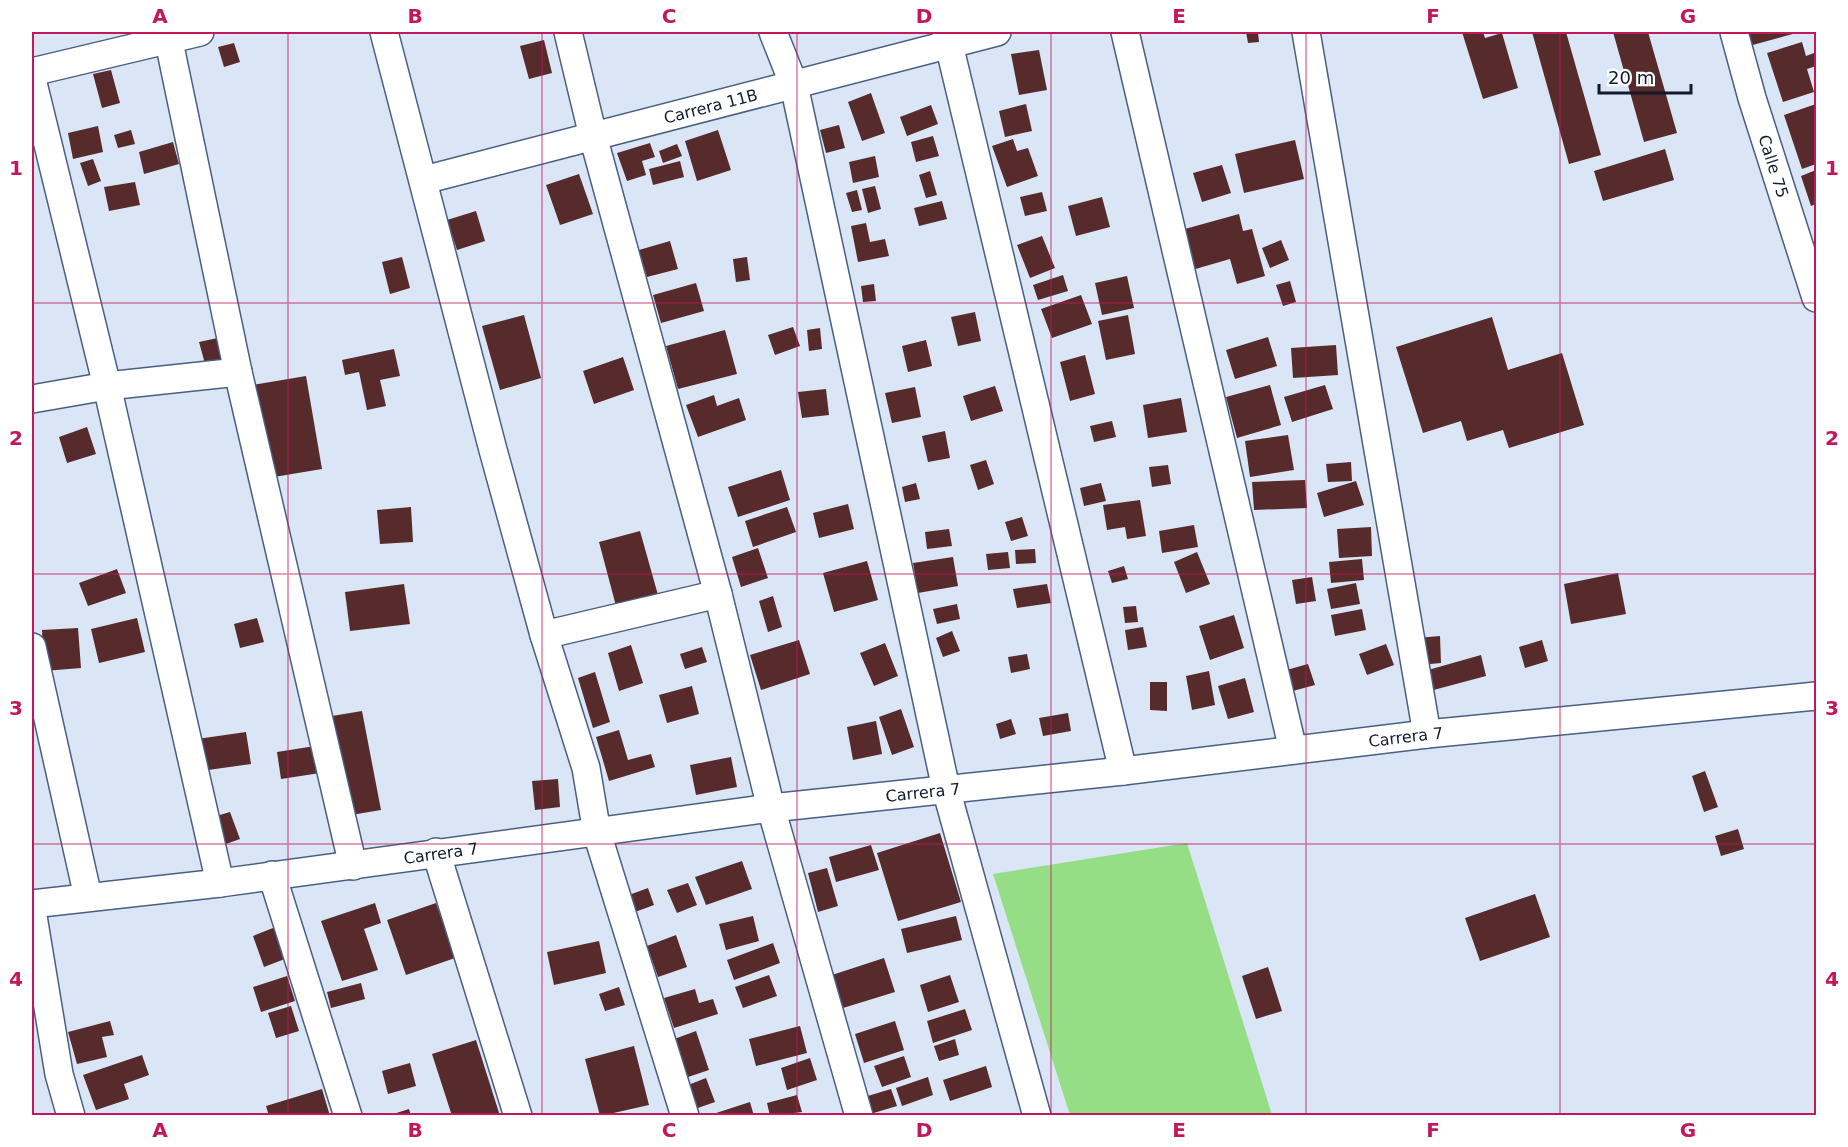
<svg xmlns="http://www.w3.org/2000/svg" width="1848" height="1147" viewBox="0 0 1848 1147" font-family="'DejaVu Sans',sans-serif">
	<style>
		.green { fill: #96de86 }
		.building { fill: #572b2b }
		.lines { fill: none; stroke-linecap: round; stroke-linejoin: round }
		.minor-casing { stroke: #485f83; stroke-width: 30 }
		.minor { stroke: #fff; stroke-width: 27 }
		.grid { fill: none; stroke: #c2185b; stroke-width: 1.5; stroke-opacity: 0.55 }
		.labels { text-anchor: middle; stroke-width: 6; stroke-linejoin: round; paint-order: stroke }
		.street-label { font-size: 16px; fill: #111b2a; stroke: #fff }
		.neatline { fill: none; stroke: #c2185b; stroke-width: 2 }
		.grid-label { font-size: 20px; text-anchor: middle; font-weight: bold; fill: #c2185b }
	</style>
	<rect width="100%" height="100%" fill="#dae5f6"/>
	<path class="green" d="M1187 843 1272 1115H1070L993 874Z"/>
	<path class="building" d="M1246 32H1258L1259 42 1248 43Z
		M1462 32H1483L1485 38 1502 33 1518 88 1483 99Z
		M1532 32H1566L1601 155 1569 164Z
		M1613 32H1648L1677 133 1644 142Z
		M1744 32H1800L1749 46Z
		M544 40 552 73 529 79 520 46Z
		M1802 42 1806 56 1814 53 1816 60V66L1807 69 1814 92 1783 102 1767 53Z
		M234 43 240 62 224 67 218 47Z
		M1039 50 1047 90 1019 95 1011 54Z
		M111 70 120 103 102 108 93 74Z
		M871 93 885 133 862 141 848 102Z
		M1026 104 1032 131 1005 137 999 111Z
		M1816 104V164L1802 169 1784 115Z
		M931 105 938 124 907 136 900 117Z
		M839 125 845 148 826 153 820 130Z
		M98 126 103 152 73 159 68 133Z
		M131 130 135 144 118 148 114 135Z
		M718 130 731 170 697 181 685 141Z
		M933 136 939 156 916 162 911 142Z
		M1013 139 1017 151 1028 148 1038 176 1007 187 992 146Z
		M1295 140 1304 179 1244 193 1235 154Z
		M173 142 179 164 144 174 139 152Z
		M650 143 655 157 642 161 646 175 627 181 617 153Z
		M677 144 682 156 663 163 659 151Z
		M1665 149 1674 180 1603 201 1594 171Z
		M875 156 879 177 853 183 849 162Z
		M93 159 101 181 88 186 80 163Z
		M680 161 684 177 653 185 649 169Z
		M1222 165 1231 193 1202 202 1193 173Z
		M1816 170V204L1811 206 1801 176Z
		M930 171 937 195 926 198 919 175Z
		M579 174 593 214 560 225 546 185Z
		M135 182 140 205 109 211 104 187Z
		M875 186 881 209 868 213 862 189Z
		M857 190 862 210 852 212 846 193Z
		M1042 192 1047 211 1025 216 1020 197Z
		M1102 197 1110 227 1076 236 1068 206Z
		M942 201 947 219 919 226 914 208Z
		M476 211 485 241 457 250 447 220Z
		M1239 214 1243 231 1252 229 1265 276 1237 284 1230 259 1185 272 1174 232Z
		M866 223 870 242 885 239 889 256 858 262 851 226Z
		M1042 236 1055 268 1030 278 1017 245Z
		M1281 240 1289 260 1270 268 1262 248Z
		M670 241 678 269 647 277 639 250Z
		M402 257 410 288 390 294 382 262Z
		M747 257 750 280 736 282 733 259Z
		M1063 275 1068 291 1038 300 1033 285Z
		M1127 276 1134 308 1102 315 1095 283Z
		M1290 281 1296 302 1283 306 1276 285Z
		M696 283 704 311 661 323 653 295Z
		M874 284 876 301 863 302 861 286Z
		M1081 295 1092 324 1052 338 1041 309Z
		M975 312 981 341 958 346 951 317Z
		M524 315 541 378 500 390 482 326Z
		M1128 315 1135 354 1106 360 1098 321Z
		M1492 317 1508 370 1562 353 1584 425 1509 448 1503 430 1467 441 1461 421 1423 433 1396 347Z
		M793 327 800 346 775 355 768 335Z
		M820 328 822 349 809 351 807 330Z
		M725 330 737 374 678 389 666 346Z
		M222 337 229 365 207 371 199 342Z
		M1268 337 1277 366 1235 379 1226 350Z
		M926 340 932 366 908 372 902 346Z
		M1336 345 1338 375 1293 378 1291 348Z
		M394 349 400 376 380 380 386 406 367 410 359 372 345 375 342 360Z
		M1085 355 1095 394 1070 401 1060 362Z
		M623 357 634 390 594 404 583 371Z
		M306 376 322 469 268 478 252 385Z
		M1270 385 1281 425 1237 438 1226 397Z
		M1325 385 1333 409 1292 422 1284 397Z
		M995 386 1003 411 971 421 963 396Z
		M915 387 921 417 892 423 885 393Z
		M826 389 829 415 802 418 798 392Z
		M714 395 717 406 739 398 746 420 698 437 686 405Z
		M1181 398 1187 432 1148 438 1143 405Z
		M1112 421 1116 437 1094 442 1090 426Z
		M87 427 96 454 67 463 59 437Z
		M945 431 950 458 928 462 922 436Z
		M1288 435 1294 470 1250 477 1245 441Z
		M986 460 994 484 978 490 970 465Z
		M1351 462 1352 481 1328 482 1326 464Z
		M1168 465 1171 484 1152 487 1149 467Z
		M781 470 790 500 738 517 728 487Z
		M1305 480 1307 508 1254 510 1252 482Z
		M1356 481 1364 505 1324 517 1317 493Z
		M916 483 920 499 905 502 902 487Z
		M1101 483 1106 501 1084 506 1080 488Z
		M1140 500 1146 536 1127 539 1125 527 1107 530 1103 505Z
		M848 504 854 529 819 538 813 513Z
		M411 507 413 542 380 544 377 510Z
		M787 507 796 532 753 547 745 521Z
		M1022 517 1028 536 1011 541 1005 522Z
		M1194 525 1198 547 1162 553 1159 531Z
		M1371 527 1372 556 1339 558 1337 529Z
		M949 529 952 546 927 549 925 532Z
		M640 531 658 595 616 606 599 542Z
		M758 548 768 578 741 587 732 557Z
		M1035 549 1036 563 1016 564 1015 550Z
		M1008 552 1010 568 988 570 986 554Z
		M1197 552 1210 584 1186 593 1174 562Z
		M953 557 958 586 918 593 913 563Z
		M1362 559 1364 580 1331 583 1329 562Z
		M867 561 878 600 834 612 823 573Z
		M1124 566 1128 579 1112 583 1108 571Z
		M117 569 126 593 88 606 79 583Z
		M1618 573 1626 614 1571 624 1564 584Z
		M1312 577 1316 601 1296 604 1292 580Z
		M1356 583 1360 604 1331 609 1327 589Z
		M404 584 410 624 350 631 345 592Z
		M1047 584 1051 603 1017 608 1013 589Z
		M773 596 782 627 768 632 759 601Z
		M957 604 960 619 937 624 933 609Z
		M1136 606 1138 622 1125 623 1123 607Z
		M1362 609 1366 630 1335 636 1331 615Z
		M1234 615 1244 648 1210 660 1199 626Z
		M137 618 145 652 99 663 91 629Z
		M257 618 264 642 240 648 234 624Z
		M1143 627 1147 647 1128 650 1125 630Z
		M78 628 81 668 44 671 42 630Z
		M952 631 960 651 943 657 936 638Z
		M1440 636 1441 663 1419 665 1417 638Z
		M799 640 810 674 761 690 750 655Z
		M1542 640 1548 661 1525 668 1519 647Z
		M885 643 898 676 874 686 860 653Z
		M1386 644 1394 665 1367 675 1359 654Z
		M631 645 643 683 619 691 608 653Z
		M702 647 707 662 685 669 680 654Z
		M1027 654 1030 669 1011 673 1008 657Z
		M1481 655 1486 676 1426 692 1421 672Z
		M1308 664 1315 685 1289 692 1283 671Z
		M1209 671 1215 705 1192 710 1186 676Z
		M595 672 610 722 593 728 578 678Z
		M1245 678 1254 712 1228 719 1218 686Z
		M1150 682H1167V711L1150 710Z
		M692 686 699 714 667 723 659 695Z
		M901 709 914 747 892 755 879 717Z
		M362 711 381 810 345 816 326 717Z
		M1068 713 1071 731 1043 736 1039 718Z
		M1011 719 1016 734 1000 739 996 724Z
		M876 721 882 754 853 760 847 727Z
		M619 730 628 760 651 754 655 767 609 781 596 737Z
		M246 732 251 764 201 771 197 739Z
		M315 746 320 773 281 779 277 752Z
		M731 757 737 787 696 795 690 765Z
		M1705 771 1718 807 1704 812 1692 776Z
		M558 779 560 807 535 810 532 781Z
		M230 812 240 839 223 845 213 817Z
		M1738 829 1744 849 1721 856 1715 836Z
		M940 833 961 902 898 921 877 853Z
		M871 845 879 870 836 882 829 857Z
		M742 861 752 889 706 905 695 877Z
		M827 868 838 906 818 912 808 873Z
		M688 883 697 905 677 913 667 890Z
		M648 888 654 905 635 912 629 895Z
		M1535 894 1550 937 1480 961 1465 918Z
		M375 903 381 923 364 929 378 970 342 981 321 921Z
		M436 903 455 958 406 975 387 920Z
		M753 916 759 941 726 950 719 924Z
		M956 916 962 940 907 953 901 929Z
		M278 926 290 957 264 967 253 936Z
		M676 935 687 967 658 977 647 946Z
		M599 941 606 973 554 985 547 952Z
		M773 943 780 963 734 980 727 960Z
		M884 958 895 992 843 1008 832 975Z
		M1268 967 1282 1011 1256 1019 1242 976Z
		M769 975 777 996 743 1008 735 987Z
		M950 975 959 1002 928 1012 920 985Z
		M287 976 295 1001 261 1012 253 987Z
		M361 983 365 999 331 1008 327 992Z
		M619 987 625 1005 605 1011 599 994Z
		M695 989 699 1003 713 999 718 1014 674 1028 664 998Z
		M291 1006 299 1031 276 1038 268 1013Z
		M965 1009 972 1030 933 1043 927 1021Z
		M110 1021 114 1035 102 1037 107 1057 77 1064 68 1032Z
		M895 1021 904 1050 864 1063 855 1034Z
		M800 1026 807 1053 756 1066 749 1039Z
		M696 1031 709 1070 682 1079 669 1041Z
		M955 1039 959 1055 939 1061 934 1046Z
		M476 1040 500 1116H452L432 1054Z
		M634 1046 649 1105 600 1116 585 1059Z
		M142 1055 149 1075 124 1084 129 1099 96 1110 83 1075Z
		M904 1056 911 1077 882 1087 874 1066Z
		M810 1058 817 1080 787 1090 781 1068Z
		M410 1063 416 1086 388 1094 382 1071Z
		M986 1066 992 1087 950 1101 943 1080Z
		M928 1077 933 1095 902 1106 896 1088Z
		M706 1078 715 1102 692 1110 683 1087Z
		M322 1089 330 1116H269L266 1106Z
		M891 1089 897 1106 867 1115 861 1098Z
		M797 1095 802 1112 770 1116 767 1103Z
		M750 1102 754 1116H710V1115Z
		M409 1109 411 1116H390V1115Z"/>
	<g class="lines">
		<g class="minor-casing">
			<g id="minor">
				<path d="M167 32 238 372 353 866"/>
				<path d="M384 32 493 450 544 635 586 768 597 833 685 1116"/>
				<path d="M568 32 593 136 718 594 771 808 859 1116"/>
				<path d="M773 32 794 85 946 789 1037 1116"/>
				<path d="M946 32 1123 771"/>
				<path d="M1125 32 1293 750"/>
				<path d="M1306 32 1427 734"/>
				<path id="s1" d="M1734 32 1752 98 1816 298"/>
				<path d="M32 72 200 32"/>
				<path d="M32 79 107 386 220 883"/>
				<path id="s2" d="M424 180 997 32"/>
				<path d="M32 399 107 386 238 372"/>
				<path d="M544 635 718 594"/>
				<path d="M32 647 88 897"/>
				<path d="M436 852 518 1116"/>
				<path d="M272 875 348 1116"/>
				<path id="s3" d="M32 904 220 883 771 808 1123 771 1427 734 1816 696"/>
				<path d="M32 910 59 1074 71 1116"/>
			</g>
		</g>
		<use href="#minor" class="minor"/>
	</g>
	<path class="grid" d="M288 32V1116M542 32V1116M797 32V1116M1051 32V1116M1306 32V1116M1560 32V1116M32 303H1816M32 574H1816M32 844H1816"/>
	<g class="labels">
		<g class="street-label">
			<text dy="6" stroke="none"><textPath href="#s2" startOffset="296">Carrera 11B</textPath></text>
			<text dy="6" stroke="none"><textPath href="#s1" startOffset="140">Calle 75</textPath></text>
			<text dy="6" stroke="none"><textPath href="#s3" startOffset="1384">Carrera 7</textPath></text>
			<text dy="6" stroke="none"><textPath href="#s3" startOffset="898">Carrera 7</textPath></text>
			<text dy="6" stroke="none"><textPath href="#s3" startOffset="412">Carrera 7</textPath></text>
		</g>
	</g>
	<rect width="1848" height="1147" fill="none" stroke="#ffffff" stroke-width="66"/>
	<path d="M1599 84v9h92v-9" fill="none" stroke="#111b2a" stroke-width="3"/>
	<text x="1608" y="84" font-size="18" fill="#111b2a" stroke="#ffffff" stroke-width="4.5" paint-order="stroke">20 m</text>
	<rect x="33" y="33" width="1782" height="1081" class="neatline"/>
	<g class="grid-label">
		<text x="160" y="23">A</text>
		<text x="415" y="23">B</text>
		<text x="669" y="23">C</text>
		<text x="924" y="23">D</text>
		<text x="1179" y="23">E</text>
		<text x="1433" y="23">F</text>
		<text x="1688" y="23">G</text>
		<text x="16" y="175">1</text>
		<text x="1832" y="175">1</text>
		<text x="16" y="445">2</text>
		<text x="1832" y="445">2</text>
		<text x="16" y="715">3</text>
		<text x="1832" y="715">3</text>
		<text x="16" y="986">4</text>
		<text x="1832" y="986">4</text>
		<text x="160" y="1137">A</text>
		<text x="415" y="1137">B</text>
		<text x="669" y="1137">C</text>
		<text x="924" y="1137">D</text>
		<text x="1179" y="1137">E</text>
		<text x="1433" y="1137">F</text>
		<text x="1688" y="1137">G</text>
	</g>
</svg>
